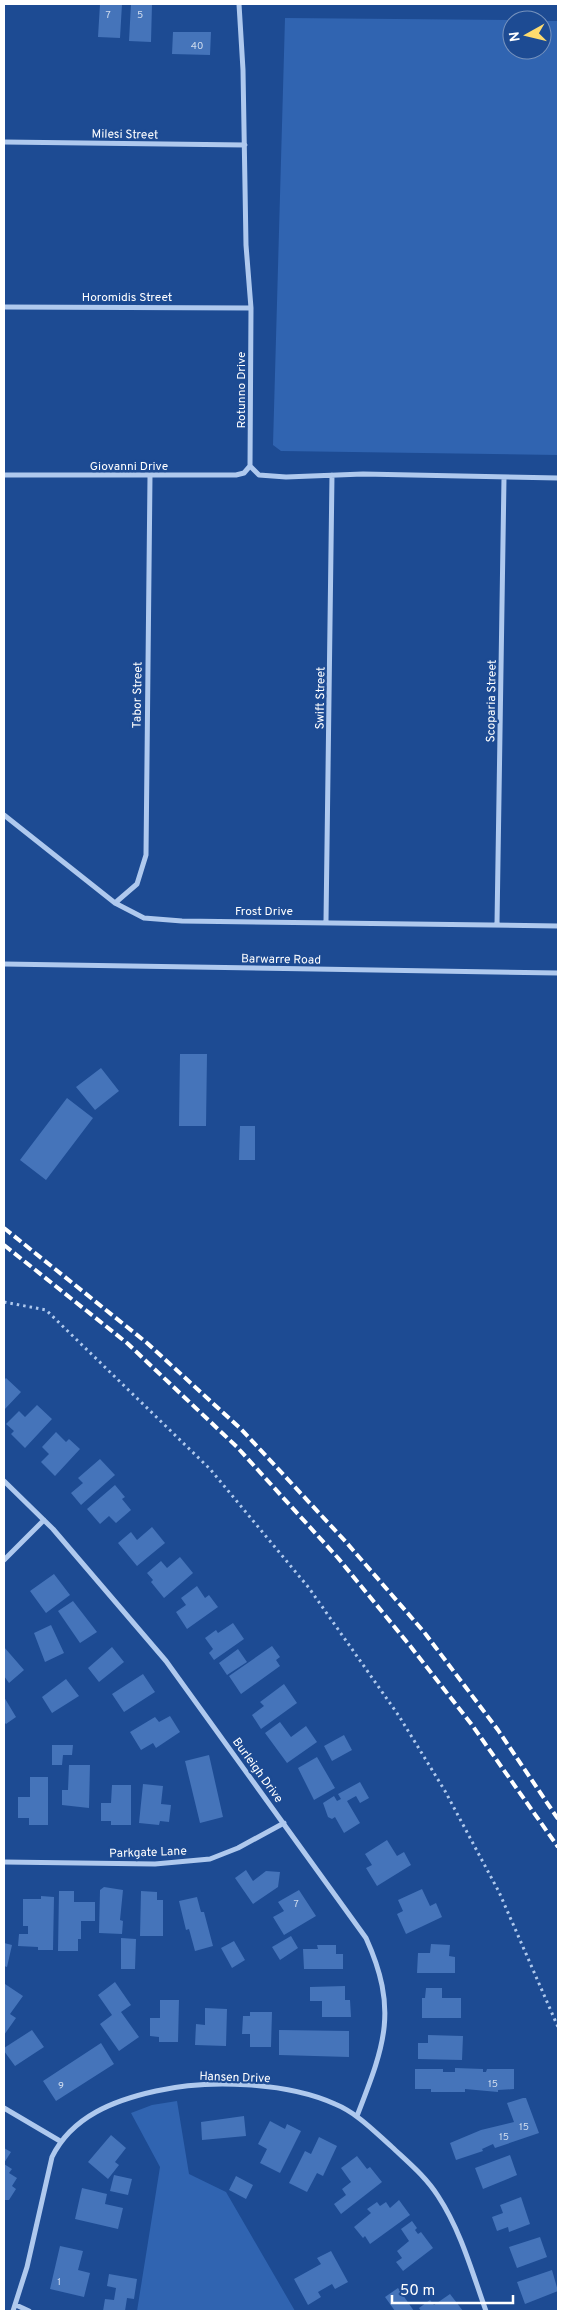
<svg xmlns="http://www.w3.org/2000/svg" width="562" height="2315" viewBox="0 0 562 2315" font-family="Overpass,sans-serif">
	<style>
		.green { fill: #3064b1 }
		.building { fill: #4574ba }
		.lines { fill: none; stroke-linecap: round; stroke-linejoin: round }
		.path { stroke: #afc9ee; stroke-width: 3; stroke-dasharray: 2.5 4; stroke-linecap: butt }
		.minor { stroke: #afc9ee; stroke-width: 5 }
		.rail { stroke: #fff; stroke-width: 4; stroke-dasharray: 9 4; stroke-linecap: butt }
		.labels { text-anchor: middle; stroke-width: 4.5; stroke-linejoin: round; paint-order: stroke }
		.number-label { font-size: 10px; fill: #d0dcee }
		.street-label { font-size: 12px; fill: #fff; stroke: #1d4b93 }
	</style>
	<rect width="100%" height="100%" fill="#1d4b93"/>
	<path class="green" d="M285 18 512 20V50H542V21H558V455L281 451 273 445Z
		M177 2101 189 2174 226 2192 295 2311H137L160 2167 131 2113 152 2105Z"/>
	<path class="building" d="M100 4H122L120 38 98 37Z
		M131 4H152L151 42 129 41Z
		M173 32H211L210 55 172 54Z
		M180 1054H207L206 1126H179Z
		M101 1068 119 1091 95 1110 76 1087Z
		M67 1098 93 1118 46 1180 20 1160Z
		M240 1126H255V1160H239Z
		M6 1378 21 1392 4 1410V1380Z
		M37 1405 52 1419 25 1448 11 1434 14 1431 6 1424 19 1411 25 1417Z
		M56 1432 66 1442 69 1439 80 1449 55 1476 41 1462 49 1454 42 1447Z
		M100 1459 115 1475 81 1505 71 1493 83 1483 78 1478Z
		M115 1485 125 1497 122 1499 131 1510 116 1523 109 1516 100 1524 87 1509Z
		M152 1527 165 1543 137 1566 118 1543 131 1532 137 1540Z
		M180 1557 193 1573 164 1598 151 1582 153 1580 147 1573 161 1561 167 1568Z
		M54 1574 70 1595 46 1613 30 1591Z
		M197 1586 205 1598 209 1595 218 1607 187 1629 176 1612 186 1605 181 1598Z
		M73 1601 97 1632 80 1643 58 1611Z
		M233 1623 244 1639 214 1660 209 1653 213 1649 205 1638 216 1630 218 1633Z
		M51 1625 64 1653 45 1662 34 1633Z
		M272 1646 280 1657 276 1660 280 1666 241 1694 229 1676Z
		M4 1647 24 1670 9 1683 4 1676Z
		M112 1647 124 1662 99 1682 88 1668Z
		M238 1649 247 1662 227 1675 219 1663Z
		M143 1674 155 1692 124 1712 112 1694Z
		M66 1679 79 1696 52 1713 42 1697Z
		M284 1684 297 1703 261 1729 252 1715 264 1706 260 1702Z
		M4 1697 16 1717 6 1724 4 1722Z
		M170 1716 180 1732 156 1748 153 1743 141 1750 130 1732 155 1717 159 1722Z
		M280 1722 291 1737 306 1726 317 1742 287 1763 265 1733Z
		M344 1735 352 1750 332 1761 324 1746Z
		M52 1745H73L72 1755H63L62 1765H52Z
		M209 1755 223 1817 200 1823 185 1761Z
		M317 1757 335 1788 314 1800 298 1768Z
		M69 1765H90L89 1808 62 1805V1790H68Z
		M30 1777H48V1825H29V1818H18V1797H30Z
		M360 1782 369 1798 360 1803 356 1796 347 1801 360 1823 344 1833 335 1817 332 1819 328 1817 323 1803 334 1796 337 1801 341 1799 338 1794Z
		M143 1784 163 1786 161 1804 171 1805 169 1822 160 1821 159 1825 139 1823Z
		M112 1785H131V1825H111V1821H101V1803H111Z
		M387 1840 397 1856 404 1852 411 1865 377 1886 366 1868 372 1865 365 1854Z
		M246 1870 253 1881 266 1871 280 1872 278 1887 253 1904 235 1878Z
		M104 1887 123 1890 120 1920 123 1921 122 1934 99 1933 100 1890Z
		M422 1889 430 1906 436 1903 442 1917 406 1934 397 1914 403 1911 398 1900Z
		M299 1890 316 1916 284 1935 273 1917 284 1911 278 1902Z
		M59 1891H74V1902H95V1921H81V1939H78V1951H58Z
		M141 1891 157 1892V1900H163V1936H140Z
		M41 1896 54 1897 53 1950H38V1947L18 1946 19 1934H28V1926H23V1899H41Z
		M197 1897 201 1912H204L213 1946 195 1951 189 1929 186 1930 179 1901Z
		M291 1936 298 1948 280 1960 272 1947Z
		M121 1938 136 1939 135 1969H121Z
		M234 1941 245 1960 232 1968 221 1948Z
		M4 1943 12 1945 7 1967 4 1966Z
		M431 1944 450 1945 449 1956 455 1957V1973H417L418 1953H430Z
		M317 1945H336V1954H343V1969H304L303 1949H318Z
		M115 1982 131 2005 121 2012 139 2037 119 2051 100 2024 112 2015 98 1995Z
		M5 1984 23 1996 10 2014 16 2018 4 2035Z
		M345 1986V2000H350L351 2017H322V2001H310V1987Z
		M426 1988H442V1998H461V2018H422V1998H425Z
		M160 2000H179L178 2042H159V2037L150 2036V2018H160Z
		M205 2008 227 2009 226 2046 195 2045 196 2024 205 2025Z
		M250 2012H272L271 2047H250V2034H242L243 2016H250Z
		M32 2030 44 2047 15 2066 4 2051V2048Z
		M279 2030 349 2031V2057L279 2055Z
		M428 2035 463 2036 462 2060 418 2059V2043H428Z
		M101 2043 114 2064 56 2101 43 2081Z
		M455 2068 483 2069V2072H486L487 2069H514V2089L498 2090V2092L465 2089V2092H431V2089H415V2069H443V2072H455Z
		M523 2098H526L539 2133 495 2148 493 2144 482 2149 483 2151 456 2160 450 2143 481 2130 514 2122 507 2103Z
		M244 2116 246 2136 202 2140 201 2122Z
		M270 2121 285 2129 287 2124 301 2131 280 2173 260 2163 267 2149 258 2144Z
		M111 2135 126 2148 115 2162 119 2165 108 2179 88 2162Z
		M319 2137 337 2146 323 2176 317 2173 307 2192 289 2183 305 2151 311 2154Z
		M4 2148 11 2152 4 2163Z
		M510 2155 517 2175 483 2189 475 2168Z
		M357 2156 367 2169 370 2167 382 2182 341 2214 334 2204 346 2195 342 2189 351 2182 341 2168Z
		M4 2164 12 2169 9 2173 17 2178 12 2186 16 2189 9 2200H4Z
		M114 2175 132 2179 128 2195 110 2191Z
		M236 2176 253 2185 246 2199 229 2190Z
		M82 2188 107 2194 105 2204 123 2208 118 2229 75 2219Z
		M521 2197 530 2224 509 2232 508 2227 497 2231 492 2217 503 2213 500 2205Z
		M399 2200 410 2215 370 2244 365 2236 363 2238 354 2227 371 2213 367 2209 377 2202 380 2206 386 2202 390 2208Z
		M412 2221 417 2228 415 2230 418 2234 421 2232 433 2248 403 2271 396 2262 402 2258 397 2251 409 2241 401 2229Z
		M540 2237 547 2257 517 2268 509 2247Z
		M60 2246 83 2251 78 2270 90 2273 84 2297 50 2289Z
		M331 2251 348 2282 335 2289 332 2284 318 2292 321 2297 308 2305 294 2279 321 2264 317 2258Z
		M552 2270 558 2291 525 2304 517 2282Z
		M109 2274 137 2279 134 2299 127 2298 125 2311H103L105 2299 114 2300 116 2288 107 2286Z
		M398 2288 414 2311H395L385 2297Z
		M450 2294 463 2311H421L419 2308 430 2300 434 2305Z"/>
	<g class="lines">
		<path class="path" d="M4 1302 46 1310 210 1469 309 1588 399 1716 445 1791 499 1892 558 2027"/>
		<path class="minor" d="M239 4 243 70 246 245 251 308 250 466 259 475 286 477 363 474 558 478
			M4 142 245 145
			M4 307 251 308
			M4 475H236L244 473 250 466
			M4 815 115 903 144 918 182 921 558 926
			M115 903 137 884 146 855 150 476
			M326 921 332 475
			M497 924 504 478
			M4 964 558 973
			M4 1481 53 1529 166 1661 366 1938C399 2011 384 2046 357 2116
			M4 1560 44 1520
			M4 1862 155 1864 210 1859 238 1848 284 1823
			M4 2108 60 2141
			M16 2305 29 2311
			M13 2311 27 2267 52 2157C72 2116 115 2100 156 2091 208 2079 286 2082 335 2104 357 2113 374 2131 392 2147 409 2163 426 2177 438 2196 461 2231 472 2272 486 2311"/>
		<path class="rail" d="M4 1228 147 1343 241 1429 346 1542 424 1632 498 1730 558 1819
			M4 1245 127 1343 237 1447 338 1558 411 1647 472 1725 558 1847"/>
	</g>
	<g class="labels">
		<g class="number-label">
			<text x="108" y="18">7</text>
			<text x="140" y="18">5</text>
			<text x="197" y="49">40</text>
			<text x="296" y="1907">7</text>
			<text x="493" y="2087">15</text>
			<text x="61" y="2089">9</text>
			<text x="524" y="2130">15</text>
			<text x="504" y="2140">15</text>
			<text x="59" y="2285">1</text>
		</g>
		<g class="street-label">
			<text transform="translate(125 134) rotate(1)" y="4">Milesi Street</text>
			<text x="127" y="301">Horomidis Street</text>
			<text transform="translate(241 390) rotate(-90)" y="4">Rotunno Drive</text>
			<text x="129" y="470">Giovanni Drive</text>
			<text transform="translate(137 695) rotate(-89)" y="4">Tabor Street</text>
			<text transform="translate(320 698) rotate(-89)" y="4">Swift Street</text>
			<text transform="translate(491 701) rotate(-89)" y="4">Scoparia Street</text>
			<text x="264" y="915">Frost Drive</text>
			<text transform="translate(281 959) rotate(1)" y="4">Barwarre Road</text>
			<text transform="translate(258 1770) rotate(54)" y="4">Burleigh Drive</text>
			<text transform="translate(148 1852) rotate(-2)" y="4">Parkgate Lane</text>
			<text transform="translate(235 2077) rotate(2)" y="4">Hansen Drive</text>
		</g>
	</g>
	<rect width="562" height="2315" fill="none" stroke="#ffffff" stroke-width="10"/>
	<g transform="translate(527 35) rotate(262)"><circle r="24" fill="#1d4b93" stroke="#7793be"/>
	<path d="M0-4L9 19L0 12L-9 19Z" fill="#fedb6e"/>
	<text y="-8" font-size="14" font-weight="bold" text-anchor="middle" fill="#ffffff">N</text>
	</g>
	<path d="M392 2295v8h121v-8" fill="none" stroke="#ffffff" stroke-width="2.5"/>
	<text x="400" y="2295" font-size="15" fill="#ffffff" stroke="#1d4b93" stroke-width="4" paint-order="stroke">50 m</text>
</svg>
